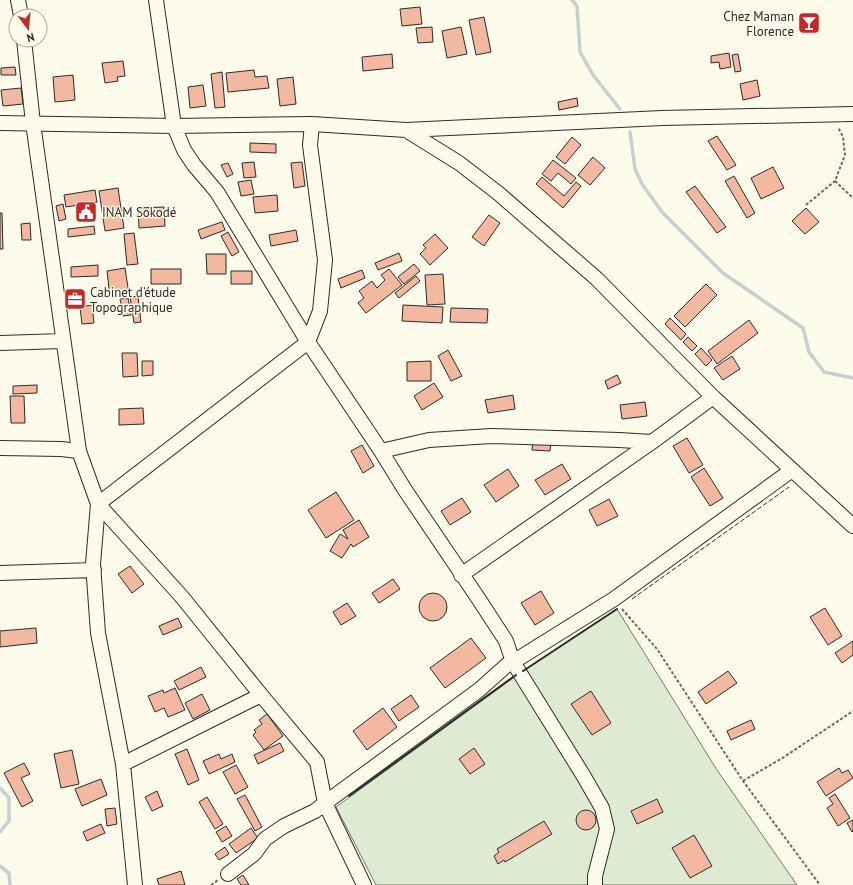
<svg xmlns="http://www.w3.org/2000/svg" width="853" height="885" viewBox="0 0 853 885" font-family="'PT Sans',sans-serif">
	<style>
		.green { fill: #deebd1; stroke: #74746e }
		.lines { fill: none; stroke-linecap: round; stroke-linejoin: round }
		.stream { stroke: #c7d0d0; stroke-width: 3.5 }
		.building { fill: #f2b8a0; stroke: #2b2b2b }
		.minor-casing { stroke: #2b2b2b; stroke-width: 16 }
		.path { stroke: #6a6964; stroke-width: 2; stroke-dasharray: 3 2; stroke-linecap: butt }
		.minor { stroke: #fdfbea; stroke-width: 14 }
		.fence { stroke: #2b2b2b; stroke-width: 1; stroke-dasharray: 5 2; stroke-linecap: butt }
		.wall { stroke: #2b2b2b; stroke-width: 2 }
		.labels { text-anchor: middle; stroke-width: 3; stroke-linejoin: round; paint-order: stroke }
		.poi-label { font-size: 13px; fill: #2b2b2b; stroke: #fdfbea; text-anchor: start }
	</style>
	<rect width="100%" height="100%" fill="#fdfbea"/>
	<path class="green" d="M617 609 717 770 797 885H376L336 807 520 673Z"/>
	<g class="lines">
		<path class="stream" d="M572 0 577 6 580 52 593 75 620 109
			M630 132 635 169 642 184 662 212 723 273 803 328 809 352 824 372 853 378
			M0 788 9 798V821L0 832
			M0 866 9 873 10 885"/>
	</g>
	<path class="building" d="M420 7 422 24 402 26 400 9Z
		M484 17 491 52 476 55 469 20Z
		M432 27 433 42 418 43 416 28Z
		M461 27 467 54 447 58 442 31Z
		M729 53 731 67 720 69 719 62 711 63V56Z
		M392 54 393 68 363 71 362 57Z
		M738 54 741 71 735 72 732 55Z
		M123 61 125 76 117 77 118 81 105 83 102 63Z
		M15 67 16 75H1V68Z
		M254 70 255 77 267 76 269 88 228 92 226 73Z
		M222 72 225 107 215 108 211 74Z
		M73 75 75 100 55 102 53 77Z
		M293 77 296 104 280 106 277 79Z
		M757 80 760 96 743 100 740 84Z
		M203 85 206 106 190 108 188 87Z
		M21 88 23 104 3 106 1 90Z
		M577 98 578 106 559 110 558 102Z
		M717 136 736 165 727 170 708 141Z
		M572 137 581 145 565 164 556 157Z
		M250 143 276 144V153L250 152Z
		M593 157 605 168 590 185 578 175Z
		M553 160 576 178 571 184 558 173 551 181 542 174Z
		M254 162 256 177 244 178 242 163Z
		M302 162 305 186 294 188 291 163Z
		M228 163 233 174 227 177 221 165Z
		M773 167 784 188 761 199 751 178Z
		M734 176 755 213 747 218 725 181Z
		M542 177 564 196 576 182 581 186 563 208 536 184Z
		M251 180 254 194 241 196 238 182Z
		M695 186 726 227 717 233 686 192Z
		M118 188 124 228 105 231 99 191Z
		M95 190 97 202 66 207 64 195Z
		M277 195 278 211 255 213 253 197Z
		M63 204 66 219 59 221 56 206Z
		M164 207 165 226 139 228 138 208Z
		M806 208 819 222 805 234 792 221Z
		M0 213H2L3 249H0Z
		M489 215 500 223 484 246 472 237Z
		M222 222 225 230 201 239 198 230Z
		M30 223 31 240H22L21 224Z
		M94 226 95 234 68 237V229Z
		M296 230 298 241 271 246 269 235Z
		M228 232 239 252 232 256 221 236Z
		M134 233 138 264 127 265 124 234Z
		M435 234 448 248 430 265 420 254 426 248 423 245Z
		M399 253 402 261 378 270 375 263Z
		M206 254H226V274H207Z
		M414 264 420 271 404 284 398 277Z
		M98 265V276L71 277V267Z
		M125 268 129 294 110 297 107 271Z
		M151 269H181V284H151Z
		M389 269 402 285 366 313 358 303 364 298 359 291 372 281 377 288 385 280 381 275Z
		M362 270 365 278 341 288 338 279Z
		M231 271H252V284H231Z
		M443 274 445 304 427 305 425 275Z
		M416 276 420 281 399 298 395 293Z
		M706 284 717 295 685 327 674 316Z
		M138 296 141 322 134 323 130 297Z
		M128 298 131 315 123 316 120 299Z
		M92 305 94 323 82 324 80 307Z
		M403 305 443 307 442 323 402 321Z
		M451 308 488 309 487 323 450 322Z
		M670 318 686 334 681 340 665 324Z
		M749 320 758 333 717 364 708 351Z
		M688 337 697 346 692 351 683 342Z
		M701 348 712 360 706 366 695 354Z
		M448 350 462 376 451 381 438 356Z
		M122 353H137L138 376 123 377Z
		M732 356 740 369 723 380 714 368Z
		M142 361H153V375L142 376Z
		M431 361V381H407V362Z
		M617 375 621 383 608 389 605 381Z
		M434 383 443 397 422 410 414 396Z
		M37 385V393L13 394V386Z
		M513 395 515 409 488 413 485 400Z
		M10 396H24L25 423H11Z
		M645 402 647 416 622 419 620 405Z
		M143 408 144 424 119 425V409Z
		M687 438 703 465 689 473 673 446Z
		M533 441 551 442 550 451 532 450Z
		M362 445 374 466 363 473 351 451Z
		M562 464 571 479 545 495 535 480Z
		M704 468 723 498 710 506 691 477Z
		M508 469 519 486 496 502 484 485Z
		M336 492 354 520 326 538 308 510Z
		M462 498 471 512 450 525 441 511Z
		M609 499 618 516 597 526 589 510Z
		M359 520 369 537 353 547 351 544 342 558 330 551 340 534 348 539 343 530Z
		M130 566 144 584 132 593 118 574Z
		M393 579 400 589 379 603 372 593Z
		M541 591 554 613 535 625 521 603Z
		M419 607a14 14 0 1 1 28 0a14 14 0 1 1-28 0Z
		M347 603 356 616 341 625 333 612Z
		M825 608 842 636 828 645 810 617Z
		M178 618 182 627 163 635 159 626Z
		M36 628 37 643 0 647V631Z
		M471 638 486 658 445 688 430 668Z
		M853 641V655L842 663 835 653Z
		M201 667 206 677 179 690 174 681Z
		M728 671 737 683 706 704 698 692Z
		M175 688 185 710 168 717 164 708 155 712 148 696 163 690 164 693Z
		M591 691 611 723 592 735 571 704Z
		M202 694 210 710 193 719 185 703Z
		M411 695 419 707 399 721 391 709Z
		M383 708 397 727 367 750 353 731Z
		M267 714 283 736 264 750 253 735 256 732 254 730 262 724 259 720Z
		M751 720 755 729 731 740 727 731Z
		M280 743 284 751 258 764 254 755Z
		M474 748 485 764 470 774 459 759Z
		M187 749 199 780 188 785 175 754Z
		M72 750 79 784 61 788 54 754Z
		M219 754 221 759 232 754 235 762 209 774 203 761Z
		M24 763 30 774 21 778 33 801 22 807 4 773Z
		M236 765 248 787 235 794 223 772Z
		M839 768 842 773 848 770 853 778 826 796 817 782Z
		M101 779 107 795 82 806 75 789Z
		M157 791 163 806 152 811 145 797Z
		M835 794 850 818 838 826 827 808 833 804 829 798Z
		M245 795 262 827 255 831 237 799Z
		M207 797 223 824 215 829 199 802Z
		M657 799 663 812 637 824 631 811Z
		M115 808 117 824 107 826 105 809Z
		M576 820a10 10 0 1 1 20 0a10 10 0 1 1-20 0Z
		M853 820V831L852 832 847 823Z
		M544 821 552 834 505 862 504 860 498 864 494 856 499 852 497 849Z
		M101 824 105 833 87 841 83 832Z
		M226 826 232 836 222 842 216 832Z
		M251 828 258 838 236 853 229 844Z
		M694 835 712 866 690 878 672 848Z
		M225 847 229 854 219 860 215 854Z
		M181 871 185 885H159L157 879Z
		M243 875 249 885H241L237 879Z"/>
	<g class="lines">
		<g class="minor-casing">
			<path id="minor" d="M18 0 21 16
				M156 0 174 126 184 150 194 165 217 192 308 342 381 451 405 490 478 598 506 641 513 662 507 665 479 690 325 803 315 811 284 826 265 839 254 854 228 874
				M24 40 33 123 79 451 98 504 182 597 261 695 317 762 325 803 364 885
				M0 123 174 126 312 124 406 130 662 118 853 114
				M406 130 459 163 498 193 597 279 713 397 853 526
				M0 343 63 341
				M0 448 61 449 79 451
				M381 451 429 440 491 436 619 440 652 442
				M0 573 94 570
				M461 575 652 442 713 397
				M123 764 261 695
				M135 885 123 764 98 633 93 564 98 504 308 342 320 311 325 260 310 145 312 124
				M595 885V876L607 829 602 808 583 775 513 662 614 599 792 470"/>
		</g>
		<path class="path" d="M835 181 853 198
			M806 205 835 181 845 155 843 137 838 127
			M622 609 657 649 743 781 820 885
			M743 781 784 757 853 711
			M211 885 218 880"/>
		<use href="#minor" class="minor"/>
		<path class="fence" d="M632 599 789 487"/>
		<path class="wall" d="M523 671 617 609
			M349 796 516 675"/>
	</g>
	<defs>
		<g id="bar-square" transform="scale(1.15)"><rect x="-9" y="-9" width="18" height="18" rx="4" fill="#c62828" stroke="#fdfbea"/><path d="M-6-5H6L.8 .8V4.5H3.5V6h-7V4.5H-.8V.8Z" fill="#fff"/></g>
		<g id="civic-square" transform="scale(1.15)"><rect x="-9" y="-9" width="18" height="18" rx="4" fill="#c62828" stroke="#fdfbea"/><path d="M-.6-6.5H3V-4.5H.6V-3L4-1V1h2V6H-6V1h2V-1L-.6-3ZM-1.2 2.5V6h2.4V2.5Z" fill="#fff"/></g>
		<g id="office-square" transform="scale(1.15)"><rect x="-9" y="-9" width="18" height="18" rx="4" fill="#c62828" stroke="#fdfbea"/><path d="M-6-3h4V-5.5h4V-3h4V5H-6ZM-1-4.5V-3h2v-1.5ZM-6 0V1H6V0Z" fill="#fff"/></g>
	</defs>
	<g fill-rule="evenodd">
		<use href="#bar-square" x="809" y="23"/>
		<use href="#civic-square" x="86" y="212"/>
		<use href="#office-square" x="75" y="299"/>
	</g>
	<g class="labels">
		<g class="poi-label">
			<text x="794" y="21" text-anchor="end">Chez Maman<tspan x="794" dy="15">Florence</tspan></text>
			<text x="102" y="217">INAM Sokodé</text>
			<text x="90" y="297">Cabinet d'étude<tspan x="90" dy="15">Topographique</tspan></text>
		</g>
	</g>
	<g transform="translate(28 28) rotate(164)"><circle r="19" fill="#fdfbea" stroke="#a9a89e"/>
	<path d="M0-3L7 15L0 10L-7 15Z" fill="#c62828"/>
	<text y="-6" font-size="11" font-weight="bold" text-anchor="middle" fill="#2b2b2b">N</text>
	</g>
</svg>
